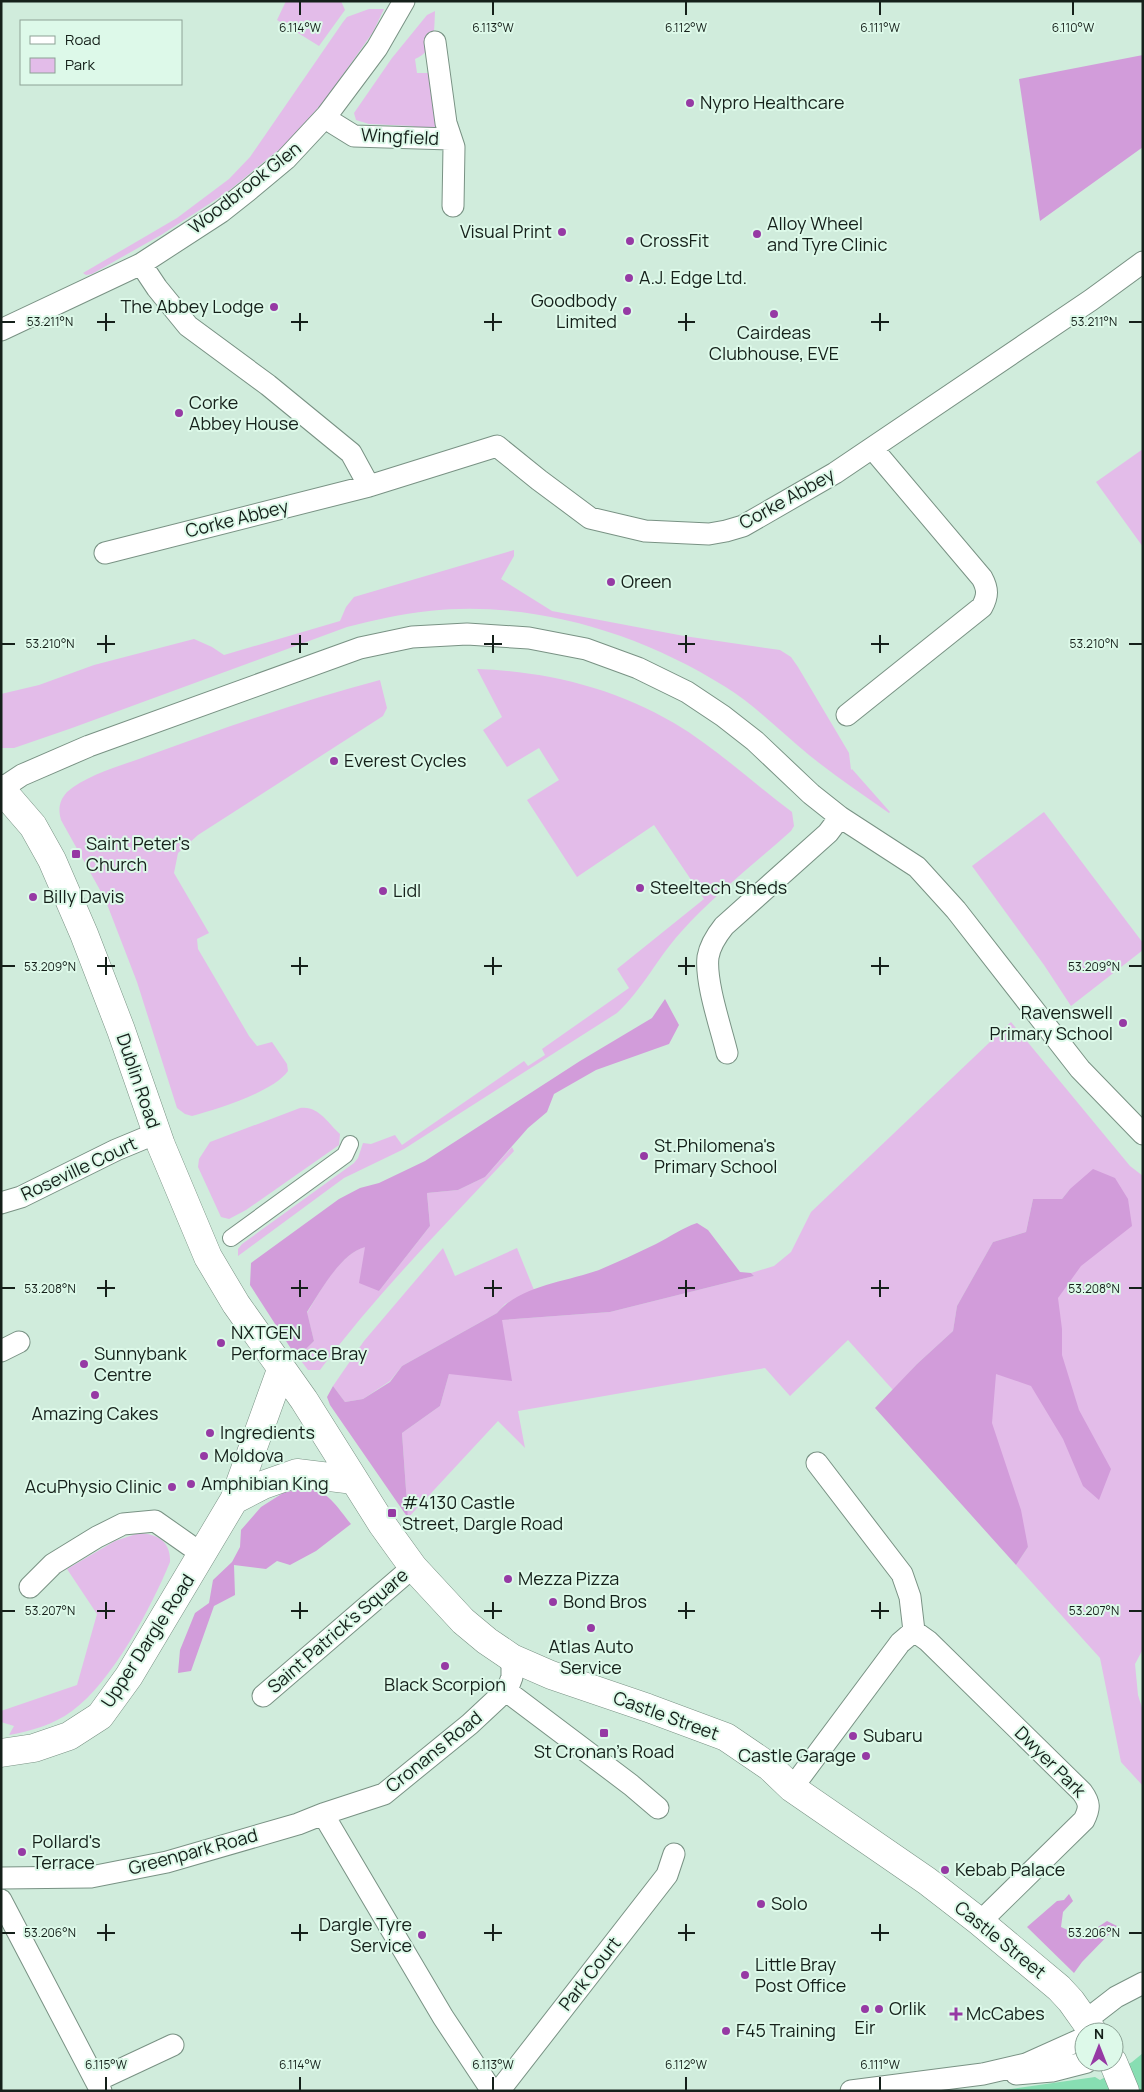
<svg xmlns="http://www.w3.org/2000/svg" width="1144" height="2092" viewBox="0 0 1144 2092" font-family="Manrope,sans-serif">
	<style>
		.green { fill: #e3bce9 }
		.forest { fill: #d29cda }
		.water { fill: #87deb2 }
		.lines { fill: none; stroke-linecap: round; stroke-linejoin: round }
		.pedestrian-casing { stroke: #799284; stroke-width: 18 }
		.minor-casing { stroke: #799284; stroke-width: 23 }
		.secondary-casing { stroke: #799284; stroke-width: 29 }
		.pedestrian { stroke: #fff; stroke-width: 16 }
		.minor { stroke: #fff; stroke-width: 21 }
		.secondary { stroke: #fff; stroke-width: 28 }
		.ticks { fill: none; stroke: #15201a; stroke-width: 2 }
		.poi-dot { fill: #963aa4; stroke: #ddf9e9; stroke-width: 2 }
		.labels { text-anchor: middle; stroke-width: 4; stroke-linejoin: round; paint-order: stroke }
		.poi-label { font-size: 18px; fill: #15201a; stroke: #ddf9e9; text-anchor: start }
		.street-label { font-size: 18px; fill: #15201a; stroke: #ddf9e9 }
		.ticks-label { font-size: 12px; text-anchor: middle; fill: #15201a; stroke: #ddf9e9; stroke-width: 4; stroke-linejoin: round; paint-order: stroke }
	</style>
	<rect width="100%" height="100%" fill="#d0ecdc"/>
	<path class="green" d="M286 1H341L345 10 319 46 277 20Z
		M369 9H384L373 32 326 99 287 143 226 193 161 235 92 274 86 275 83 273 177 218 229 179 250 157 343 22 347 17Z
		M435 11C434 31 436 50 415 59L417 73H428L432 75 439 122 436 130 419 133 413 126 369 124 356 120 354 113 392 58 427 15Z
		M1143 449V547L1096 482Z
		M514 550V556L501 579 552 611 684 636 780 650 791 657 798 667 849 753 851 770 852 769 890 812 889 813C862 794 835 776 809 755 781 732 755 705 724 686 638 632 531 600 429 611 401 614 374 620 347 627L72 728 14 748H1V694L39 685 94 665 194 639 212 647 224 655 340 621 346 607 354 597Z
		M477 669C545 671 615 688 674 723 716 748 753 783 792 812L794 826 791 831C754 864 714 895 681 932 658 957 643 989 617 1013L404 1149 344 1178 238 1256V1249L242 1244 354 1163 358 1158 363 1143 371 1144 395 1135 402 1145 524 1061 528 1066 545 1055 542 1049 629 988 617 969 704 899 654 825 577 877 527 800 559 780 539 748 507 767 483 730 502 717Z
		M380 680 387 708 383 716 198 835 178 853 174 873 209 933 197 939 198 949 249 1036 257 1046 272 1042 287 1064 288 1071C273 1092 218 1109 192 1116L185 1114 177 1108 137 982 105 899 61 820C58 809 59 801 67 792 86 775 123 765 147 756 223 728 301 701 380 680Z
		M1044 812 1143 943V950L1071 1006 1044 965 972 866Z
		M1011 1022 1130 1166 1143 1176V1649L1135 1664 1138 1695 1143 1711V1786L1121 1762 1100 1658 1016 1565 1028 1547 961 1408 1070 1189 1062 1199H1033L1026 1232 993 1242 957 1306 953 1331 917 1364 893 1390 848 1340 790 1396 765 1368 518 1411 525 1448 498 1421 408 1518 402 1433 440 1406 449 1374 501 1320 610 1312 754 1276 751 1273 774 1266 791 1252 811 1212Z
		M300 1108C318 1105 328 1123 340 1134L339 1145 246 1210 229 1219 221 1217 198 1167 199 1159 210 1142Z
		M512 1147 514 1151C449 1221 377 1293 320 1370H308L298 1357 314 1341 307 1313C322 1288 338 1257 365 1246L379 1291 430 1226 427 1193 458 1190 485 1177Z
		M443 1248 455 1276 517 1248 534 1290 505 1304 497 1313 402 1366 390 1381 363 1399 345 1402 333 1386 364 1341Z
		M139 1533C158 1534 171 1542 170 1562 151 1608 112 1682 72 1711 53 1725 31 1731 9 1735L14 1726 1 1722V1711L77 1685 97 1614 67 1569 115 1541Z"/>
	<path class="forest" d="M1143 55V147L1040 221 1019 79Z
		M665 999 679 1025 669 1044 596 1070 554 1094 547 1112 528 1128 485 1177 458 1190 427 1193 430 1226 379 1291 359 1283 365 1247C341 1253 320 1292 307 1312L314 1341 297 1358 250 1285 251 1263 339 1199 360 1188 379 1183 425 1161 580 1061 652 1018Z
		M1093 1169 1115 1178 1128 1199 1132 1226 1081 1266 1058 1298 1062 1329V1355L1079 1410 1111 1469 1099 1500 1083 1486 1063 1439 1031 1386 996 1374 992 1423 1021 1510 1028 1547 1016 1565 875 1408 917 1364 953 1331 957 1306 993 1242 1026 1232 1033 1199H1062L1070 1189Z
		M697 1223 708 1230 740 1272 751 1273 754 1276 610 1312 502 1320 512 1381 449 1374 440 1406 402 1433 408 1518 330 1405 327 1397 333 1386 345 1402 363 1399 390 1382 402 1366 497 1313C521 1285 566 1282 599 1270 618 1262 637 1253 656 1244 670 1237 682 1228 697 1223Z
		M303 1488C326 1487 337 1507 351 1524L316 1551 290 1565 277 1561 266 1569 234 1565 235 1595 214 1606 191 1671 178 1673 180 1650 195 1613 209 1603 213 1580 232 1562 240 1547 241 1530 261 1507 283 1493Z
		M1069 1894 1073 1901 1063 1912 1061 1927 1083 1937 1107 1921 1117 1926 1082 1962 1074 1973 1027 1927 1057 1901 1064 1900Z"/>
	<path class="water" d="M1143 2053V2091H997L1095 2077 1100 2080 1132 2062Z"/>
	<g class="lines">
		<g class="pedestrian-casing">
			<path id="pedestrian" d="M231 1238 345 1155 350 1144"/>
		</g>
		<g class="minor-casing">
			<path id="minor" d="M435 42 446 123 454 147 453 206
				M327 115 333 123 354 136 450 139
				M141 264 157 288 188 326 268 385 351 453 369 486 497 446 539 480 590 518 645 531 709 534 726 531 743 526 835 473 1091 300 1143 262
				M1 330 141 264 221 212 250 189 286 159 327 115 377 48 404 1
				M105 553 369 486
				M847 715 982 607C988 596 988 589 982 578L873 449
				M1 789 22 775 89 746 360 648 412 637 467 634 529 638 586 649 638 668 687 692 723 716 755 741 811 794 840 817 917 867 956 910 1080 1069 1143 1134
				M727 1053C721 1028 705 982 708 957 710 945 716 936 724 926L828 833 840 817
				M1 1203 21 1197 116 1150 157 1133
				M1 1351 19 1342
				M30 1587 53 1564 97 1537 123 1524 155 1521 192 1547 201 1558
				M914 1631 928 1641 1082 1792C1090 1803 1090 1808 1084 1820L980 1922
				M505 1690 631 1785 658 1808
				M263 1696 413 1567
				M792 1788 900 1643 914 1631 910 1597 902 1574 817 1463
				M323 1814 443 2017 492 2091
				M1 1878 91 1877 167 1862 298 1824 323 1814 384 1794 470 1724 500 1696 509 1685 512 1677V1658
				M1 1900 101 2091
				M1085 2021 1116 1997 1143 1983
				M1016 2074 1052 2071 1087 2062
				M96 2081 173 2045
				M499 2091 667 1875 674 1854
				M851 2091 983 2074 1026 2064 1084 2038"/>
		</g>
		<g class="secondary-casing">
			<path id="secondary" d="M1 789 33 826 52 860 84 934 121 1030 161 1145 208 1257 236 1304 304 1400 382 1524 413 1567 463 1621 487 1641 512 1658 551 1675 648 1708 726 1737 770 1767 792 1788 927 1881 980 1922 1059 1988 1071 2001 1093 2032
				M234 1500 263 1485 297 1473 354 1480
				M1 1753 34 1748 69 1736 100 1716 129 1676 234 1500 281 1370
				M1113 2062 1125 2091"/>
		</g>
		<use href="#pedestrian" class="pedestrian"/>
		<use href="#minor" class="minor"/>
		<use href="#secondary" class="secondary"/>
	</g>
	<path class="ticks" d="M300 2V15M493 2V15M686 2V15M880 2V15M1073 2V15M106 313V331M300 313V331M493 313V331M686 313V331M880 313V331M2 322H15M97 322H115M291 322H308M484 322H502M678 322H695M871 322H889M1129 322H1142M106 635V653M300 635V653M493 635V653M686 635V653M880 635V653M2 644H15M97 644H115M291 644H308M484 644H502M678 644H695M871 644H889M1129 644H1142M106 957V975M300 957V975M493 957V975M686 957V975M880 957V975M2 966H15M97 966H115M291 966H308M484 966H502M678 966H695M871 966H889M1129 966H1142M106 1280V1297M300 1280V1297M493 1280V1297M686 1280V1297M880 1280V1297M2 1288H15M97 1288H115M291 1288H308M484 1288H502M678 1288H695M871 1288H889M1129 1288H1142M106 1602V1619M300 1602V1619M493 1602V1619M686 1602V1619M880 1602V1619M2 1611H15M97 1611H115M291 1611H308M484 1611H502M678 1611H695M871 1611H889M1129 1611H1142M106 1924V1941M300 1924V1941M493 1924V1941M686 1924V1941M880 1924V1941M2 1933H15M97 1933H115M291 1933H308M484 1933H502M678 1933H695M871 1933H889M1129 1933H1142M106 2077V2090M300 2077V2090M493 2077V2090M686 2077V2090M880 2077V2090"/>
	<g class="poi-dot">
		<circle cx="690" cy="103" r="5"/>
		<circle cx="562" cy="232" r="5"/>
		<circle cx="757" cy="234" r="5"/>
		<circle cx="630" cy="241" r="5"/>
		<circle cx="629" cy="278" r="5"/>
		<circle cx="274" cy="307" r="5"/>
		<circle cx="627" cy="311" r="5"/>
		<circle cx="774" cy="314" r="5"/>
		<circle cx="179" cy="413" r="5"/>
		<circle cx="611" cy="582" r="5"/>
		<circle cx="334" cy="761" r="5"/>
		<rect x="71" y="849" width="10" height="10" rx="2.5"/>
		<circle cx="640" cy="888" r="5"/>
		<circle cx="383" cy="891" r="5"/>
		<circle cx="33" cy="897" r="5"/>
		<circle cx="1123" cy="1023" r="5"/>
		<circle cx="644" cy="1156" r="5"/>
		<circle cx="221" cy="1343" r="5"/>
		<circle cx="84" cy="1364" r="5"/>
		<circle cx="95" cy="1395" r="5"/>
		<circle cx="210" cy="1433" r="5"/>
		<circle cx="204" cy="1456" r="5"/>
		<circle cx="191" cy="1484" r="5"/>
		<circle cx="172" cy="1487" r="5"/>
		<rect x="387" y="1508" width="10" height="10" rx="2.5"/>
		<circle cx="508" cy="1579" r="5"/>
		<circle cx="553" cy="1602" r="5"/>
		<circle cx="591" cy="1628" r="5"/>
		<circle cx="445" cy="1666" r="5"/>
		<rect x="599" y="1728" width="10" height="10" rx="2.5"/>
		<circle cx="853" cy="1736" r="5"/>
		<circle cx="866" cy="1756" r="5"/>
		<circle cx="22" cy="1852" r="5"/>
		<circle cx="945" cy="1870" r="5"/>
		<circle cx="761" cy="1904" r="5"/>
		<circle cx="422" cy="1935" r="5"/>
		<circle cx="745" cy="1975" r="5"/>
		<circle cx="865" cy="2009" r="5"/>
		<circle cx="879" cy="2009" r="5"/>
		<path d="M953.5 2006.5h5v5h5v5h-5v5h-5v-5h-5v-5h5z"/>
		<circle cx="726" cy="2031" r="5"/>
	</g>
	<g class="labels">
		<g class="poi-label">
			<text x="700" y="109">Nypro Healthcare</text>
			<text x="767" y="230">Alloy Wheel<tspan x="767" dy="21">and Tyre Clinic</tspan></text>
			<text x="552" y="238" text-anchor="end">Visual Print</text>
			<text x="640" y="247">CrossFit</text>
			<text x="639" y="284">A.J. Edge Ltd.</text>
			<text x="617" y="307" text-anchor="end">Goodbody<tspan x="617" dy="21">Limited</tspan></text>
			<text x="264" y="313" text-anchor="end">The Abbey Lodge</text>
			<text x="774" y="339" text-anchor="middle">Cairdeas<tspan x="774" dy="21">Clubhouse, EVE</tspan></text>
			<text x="189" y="409">Corke<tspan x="189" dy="21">Abbey House</tspan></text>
			<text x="621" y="588">Oreen</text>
			<text x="344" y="767">Everest Cycles</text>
			<text x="86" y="850">Saint Peter's<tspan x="86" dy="21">Church</tspan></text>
			<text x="650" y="894">Steeltech Sheds</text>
			<text x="393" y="897">Lidl</text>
			<text x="43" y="903">Billy Davis</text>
			<text x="1113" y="1019" text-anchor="end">Ravenswell<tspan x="1113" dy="21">Primary School</tspan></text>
			<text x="654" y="1152">St.Philomena's<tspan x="654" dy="21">Primary School</tspan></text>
			<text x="231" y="1339">NXTGEN<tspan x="231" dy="21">Performace Bray</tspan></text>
			<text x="94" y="1360">Sunnybank<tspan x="94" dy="21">Centre</tspan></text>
			<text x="95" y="1420" text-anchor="middle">Amazing Cakes</text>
			<text x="220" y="1439">Ingredients</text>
			<text x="214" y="1462">Moldova</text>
			<text x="201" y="1490">Amphibian King</text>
			<text x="162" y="1493" text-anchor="end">AcuPhysio Clinic</text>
			<text x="402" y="1509">#4130 Castle<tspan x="402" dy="21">Street, Dargle Road</tspan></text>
			<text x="518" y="1585">Mezza Pizza</text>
			<text x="563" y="1608">Bond Bros</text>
			<text x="591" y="1653" text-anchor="middle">Atlas Auto<tspan x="591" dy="21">Service</tspan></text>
			<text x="445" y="1691" text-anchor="middle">Black Scorpion</text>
			<text x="863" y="1742">Subaru</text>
			<text x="604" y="1758" text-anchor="middle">St Cronan's Road</text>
			<text x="856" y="1762" text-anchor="end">Castle Garage</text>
			<text x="32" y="1848">Pollard's<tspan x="32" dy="21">Terrace</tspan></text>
			<text x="955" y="1876">Kebab Palace</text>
			<text x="771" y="1910">Solo</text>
			<text x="412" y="1931" text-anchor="end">Dargle Tyre<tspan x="412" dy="21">Service</tspan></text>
			<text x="755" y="1971">Little Bray<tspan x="755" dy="21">Post Office</tspan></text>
			<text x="889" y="2015">Orlik</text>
			<text x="966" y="2020">McCabes</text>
			<text x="865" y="2034" text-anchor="middle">Eir</text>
			<text x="736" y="2037">F45 Training</text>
		</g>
		<g class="street-label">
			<text transform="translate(400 137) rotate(3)" y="6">Wingfield</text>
			<text transform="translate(245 188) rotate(-38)" y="6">Woodbrook Glen</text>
			<text transform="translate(787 499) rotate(-29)" y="6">Corke Abbey</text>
			<text transform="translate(237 519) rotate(-14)" y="6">Corke Abbey</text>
			<text transform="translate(138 1081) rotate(71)" y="6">Dublin Road</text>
			<text transform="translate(79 1169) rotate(-25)" y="6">Roseville Court</text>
			<text transform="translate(338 1631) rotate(-41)" y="6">Saint Patrick's Square</text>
			<text transform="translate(148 1641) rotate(-57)" y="6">Upper Dargle Road</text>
			<text transform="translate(666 1716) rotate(20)" y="6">Castle Street</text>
			<text transform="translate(434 1752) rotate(-39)" y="6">Cronans Road</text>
			<text transform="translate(1050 1762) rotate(45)" y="6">Dwyer Park</text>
			<text transform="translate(193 1852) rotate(-15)" y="6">Greenpark Road</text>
			<text transform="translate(1000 1940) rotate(39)" y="6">Castle Street</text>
			<text transform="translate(590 1974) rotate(-52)" y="6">Park Court</text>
		</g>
	</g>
	<g class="ticks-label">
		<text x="300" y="32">6.114°W</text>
		<text x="493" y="32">6.113°W</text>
		<text x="686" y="32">6.112°W</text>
		<text x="880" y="32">6.111°W</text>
		<text x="1073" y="32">6.110°W</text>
		<text x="50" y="326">53.211°N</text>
		<text x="1094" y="326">53.211°N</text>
		<text x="50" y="648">53.210°N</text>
		<text x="1094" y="648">53.210°N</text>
		<text x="50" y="971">53.209°N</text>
		<text x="1094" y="971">53.209°N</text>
		<text x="50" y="1293">53.208°N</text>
		<text x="1094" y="1293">53.208°N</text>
		<text x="50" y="1615">53.207°N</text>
		<text x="1094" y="1615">53.207°N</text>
		<text x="50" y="1937">53.206°N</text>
		<text x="1094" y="1937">53.206°N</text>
		<text x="106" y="2069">6.115°W</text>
		<text x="300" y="2069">6.114°W</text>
		<text x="493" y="2069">6.113°W</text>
		<text x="686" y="2069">6.112°W</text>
		<text x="880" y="2069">6.111°W</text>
	</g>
	<rect width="1144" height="2092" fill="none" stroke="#15201a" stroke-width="5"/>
	<rect x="20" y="20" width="162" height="65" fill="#ddf9e9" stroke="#8da296"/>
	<rect x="30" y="36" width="25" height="8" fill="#ffffff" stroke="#8da296"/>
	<text x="65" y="45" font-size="15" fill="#15201a">Road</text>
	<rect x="30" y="58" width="25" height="15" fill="#e3bce9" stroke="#8da296"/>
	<text x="65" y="70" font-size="15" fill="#15201a">Park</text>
	<g transform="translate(1099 2047)"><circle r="24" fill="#ddf9e9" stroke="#8da296"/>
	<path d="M0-4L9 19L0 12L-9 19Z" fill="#963aa4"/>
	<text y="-8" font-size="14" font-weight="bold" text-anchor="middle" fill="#15201a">N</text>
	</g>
</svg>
